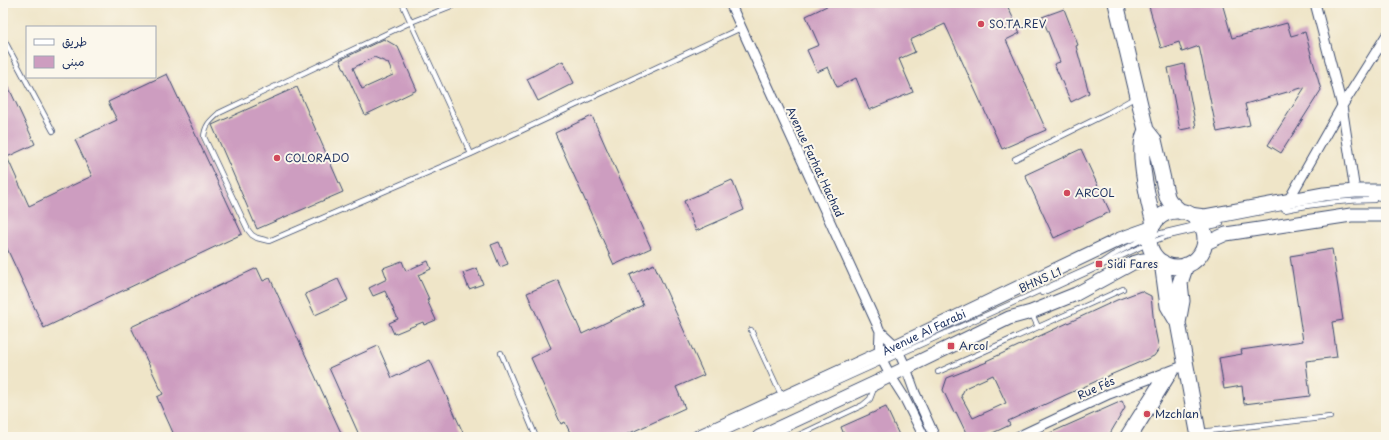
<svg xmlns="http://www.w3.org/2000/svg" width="1389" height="440" viewBox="0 0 1389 440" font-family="'Playpen Sans','Playpen Sans Arabic',sans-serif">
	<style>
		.building { fill: #cd9dc0; fill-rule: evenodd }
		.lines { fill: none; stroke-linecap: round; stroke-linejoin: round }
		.lane-casing { stroke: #3b4a6e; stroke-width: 6 }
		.street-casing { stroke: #3b4a6e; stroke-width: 11 }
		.secondary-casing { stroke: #3b4a6e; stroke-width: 15 }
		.primary-casing { stroke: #3b4a6e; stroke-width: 17 }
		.lane { stroke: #fff; stroke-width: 4.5 }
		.street { stroke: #fff; stroke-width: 9 }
		.secondary { stroke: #fff; stroke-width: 13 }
		.primary { stroke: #fff; stroke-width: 15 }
		.poi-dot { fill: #d1495b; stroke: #fbf7ec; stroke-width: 1.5 }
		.labels { text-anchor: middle; stroke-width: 4; stroke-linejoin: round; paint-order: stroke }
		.poi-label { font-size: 11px; fill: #1b2f5e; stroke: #fbf7ec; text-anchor: start }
		.street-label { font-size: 11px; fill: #1b2f5e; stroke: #fbf7ec }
	</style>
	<rect width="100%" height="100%" fill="#fbf7ec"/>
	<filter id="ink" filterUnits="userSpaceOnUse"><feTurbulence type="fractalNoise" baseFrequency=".025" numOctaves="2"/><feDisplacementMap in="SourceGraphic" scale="8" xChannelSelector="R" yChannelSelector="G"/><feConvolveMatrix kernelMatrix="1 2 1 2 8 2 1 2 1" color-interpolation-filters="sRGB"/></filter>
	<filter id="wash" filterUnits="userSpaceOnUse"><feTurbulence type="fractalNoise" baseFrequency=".012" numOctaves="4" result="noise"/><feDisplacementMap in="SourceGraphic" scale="16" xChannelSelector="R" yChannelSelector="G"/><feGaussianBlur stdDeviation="0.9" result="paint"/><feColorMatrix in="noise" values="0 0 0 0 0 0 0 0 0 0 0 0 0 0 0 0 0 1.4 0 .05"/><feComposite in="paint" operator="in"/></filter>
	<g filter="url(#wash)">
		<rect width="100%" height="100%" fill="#efe5c8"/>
		<g id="blocks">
			<path class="building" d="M833 3H1006L1020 33 1006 40 1046 130 1002 149 945 24 910 40 915 52 899 59 913 92 869 110 856 78 837 87 828 67 817 72 807 50 819 45 806 16Z
				M1148 3H1222L1232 38 1287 23 1291 36 1305 32 1321 90 1281 153 1268 145 1305 87 1245 104 1250 125 1217 132 1199 46 1182 52 1179 42 1161 48Z
				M1064 9 1078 45 1076 46 1089 93 1071 102 1054 64 1060 62 1042 17Z
				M384 39 398 47 417 90 365 115 340 60ZM374 57 388 63 393 75 362 89 353 68Z
				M563 61 574 83 538 101 527 79Z
				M1184 64 1196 127 1180 130 1168 68Z
				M167 74 242 234 44 328 3 240V75L35 144 7 157 29 206 92 176 75 140 117 120 108 102Z
				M297 87 343 192 257 229 212 125Z
				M592 116 651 248 614 265 555 133Z
				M1081 149 1110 212 1054 238 1025 175Z
				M732 180 744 210 696 231 684 201Z
				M499 242 508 264 500 267 491 245Z
				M1332 249 1343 320 1332 322 1337 357 1306 361 1310 396 1244 404 1242 386 1224 389 1219 358 1242 354 1241 350 1303 341 1290 256Z
				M402 261 406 271 428 261 431 269 418 275 429 299 427 300 436 320 424 325 423 322 394 334 389 323 398 319 385 291 373 296 369 288 387 279 383 268Z
				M654 264 704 375 676 387 685 408 621 437H572L565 422 561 424 531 358 551 348 527 293 558 280 582 334 643 305 630 275Z
				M257 268 263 281 270 278 343 437H175L157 397 163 394 131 327Z
				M477 268 483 284 469 289 463 273Z
				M338 279 348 300 315 315 305 294Z
				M1141 291 1151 296 1154 325 1159 349 1154 356 1101 379 1008 421 1010 425 984 437H968L956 412 954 413 943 390 947 378 987 362 986 361 1117 300ZM993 375 1006 403 973 418 961 396 965 388Z
				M378 346 392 378 430 360 465 437H360L329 368Z
				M1122 401 1125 408 1108 437H1041Z
				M886 407 900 437H845L841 427Z"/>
		</g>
	</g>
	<g filter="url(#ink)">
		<use href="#blocks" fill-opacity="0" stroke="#3b4a6e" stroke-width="1"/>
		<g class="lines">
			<g class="lane-casing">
				<path id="lane" d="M402 3 471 154
					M459 3 411 22 219 113C210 121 205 125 204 137L248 230 252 235 257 238 269 241 471 154 741 28
					M3 38 53 131
					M1015 159 1108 113 1136 97
					M1370 197 1386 198
					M1285 210C1315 204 1344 200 1374 200
					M1042 293 1090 271 1149 243 1168 236 1221 224
					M1032 314 1038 327
					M751 330 782 397
					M501 353 536 437
					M938 372 1123 289
					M1200 432 1330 417
					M716 437 1099 264 1111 256 1149 236 1200 224 1287 207
					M795 437 863 405 870 399 875 386"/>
			</g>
			<g class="street-casing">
				<path id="street" d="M730 3 880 331 896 346 906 368 915 393 935 437
					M1315 3 1342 106 1355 191
					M1288 201 1342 106 1386 36
					M880 331 879 354 890 375 904 397 924 437
					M1017 437 1109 394 1186 365
					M1124 437 1165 372
					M1133 437 1175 369"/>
			</g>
			<g class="secondary-casing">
				<g id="secondary">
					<path d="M1189 214 1205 216 1324 194 1355 191H1386"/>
					<path d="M1204 244 1226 234 1351 215H1386"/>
					<path id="s1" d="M698 437 879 354 1120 239 1151 228"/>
					<path d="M759 437 875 383 1009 318 1031 312 1076 294 1133 263 1143 260H1158"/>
				</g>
			</g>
			<g class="primary-casing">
				<path id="primary" d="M1116 3 1146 130 1154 140 1167 197 1170 202 1181 212
					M1146 130C1145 133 1143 136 1143 139 1138 157 1149 205 1154 224
					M1149 239a28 28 0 1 1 56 0a28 28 0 1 1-56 0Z
					M1162 262 1168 306 1178 323
					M1186 265 1180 283 1182 301 1178 323 1199 437"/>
			</g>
			<use href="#lane" class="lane"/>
			<use href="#street" class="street"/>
			<use href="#secondary" class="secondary"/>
			<use href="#primary" class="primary"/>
		</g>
	</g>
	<g class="poi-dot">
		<circle cx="981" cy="24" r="4"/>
		<circle cx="277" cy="158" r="4"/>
		<circle cx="1067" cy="193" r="4"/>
		<rect x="1095" y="260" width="8" height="8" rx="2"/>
		<rect x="947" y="342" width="8" height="8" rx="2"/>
		<circle cx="1147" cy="414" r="4"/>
	</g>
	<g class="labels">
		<g class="poi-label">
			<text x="989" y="28">SO.TA.REV</text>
			<text x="285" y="162">COLORADO</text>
			<text x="1075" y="197">ARCOL</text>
			<text x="1107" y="268">Sidi Fares</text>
			<text x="959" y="350">Arcol</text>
			<text x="1155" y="418">Mzchlan</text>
		</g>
		<g class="street-label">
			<text transform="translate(815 162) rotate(65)" y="4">Avenue Farhat Hachad</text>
			<text transform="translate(1040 280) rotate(-24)" y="4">BHNS L1</text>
			<text dy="4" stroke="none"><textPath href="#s1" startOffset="249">Avenue Al Farabi</textPath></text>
			<text transform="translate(1096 388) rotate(-24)" y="4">Rue Fés</text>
		</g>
	</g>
	<rect width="1389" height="440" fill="none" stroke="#fbf7ec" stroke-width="16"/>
	<rect x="26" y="26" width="130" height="52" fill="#fbf7ec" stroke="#a1a7b3"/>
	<rect x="34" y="39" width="20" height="6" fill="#ffffff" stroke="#a1a7b3"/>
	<text x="62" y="46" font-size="12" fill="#1b2f5e">طريق</text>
	<rect x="34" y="56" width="20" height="12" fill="#cd9dc0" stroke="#a1a7b3"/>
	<text x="62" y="66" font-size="12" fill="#1b2f5e">مبنى</text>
</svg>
